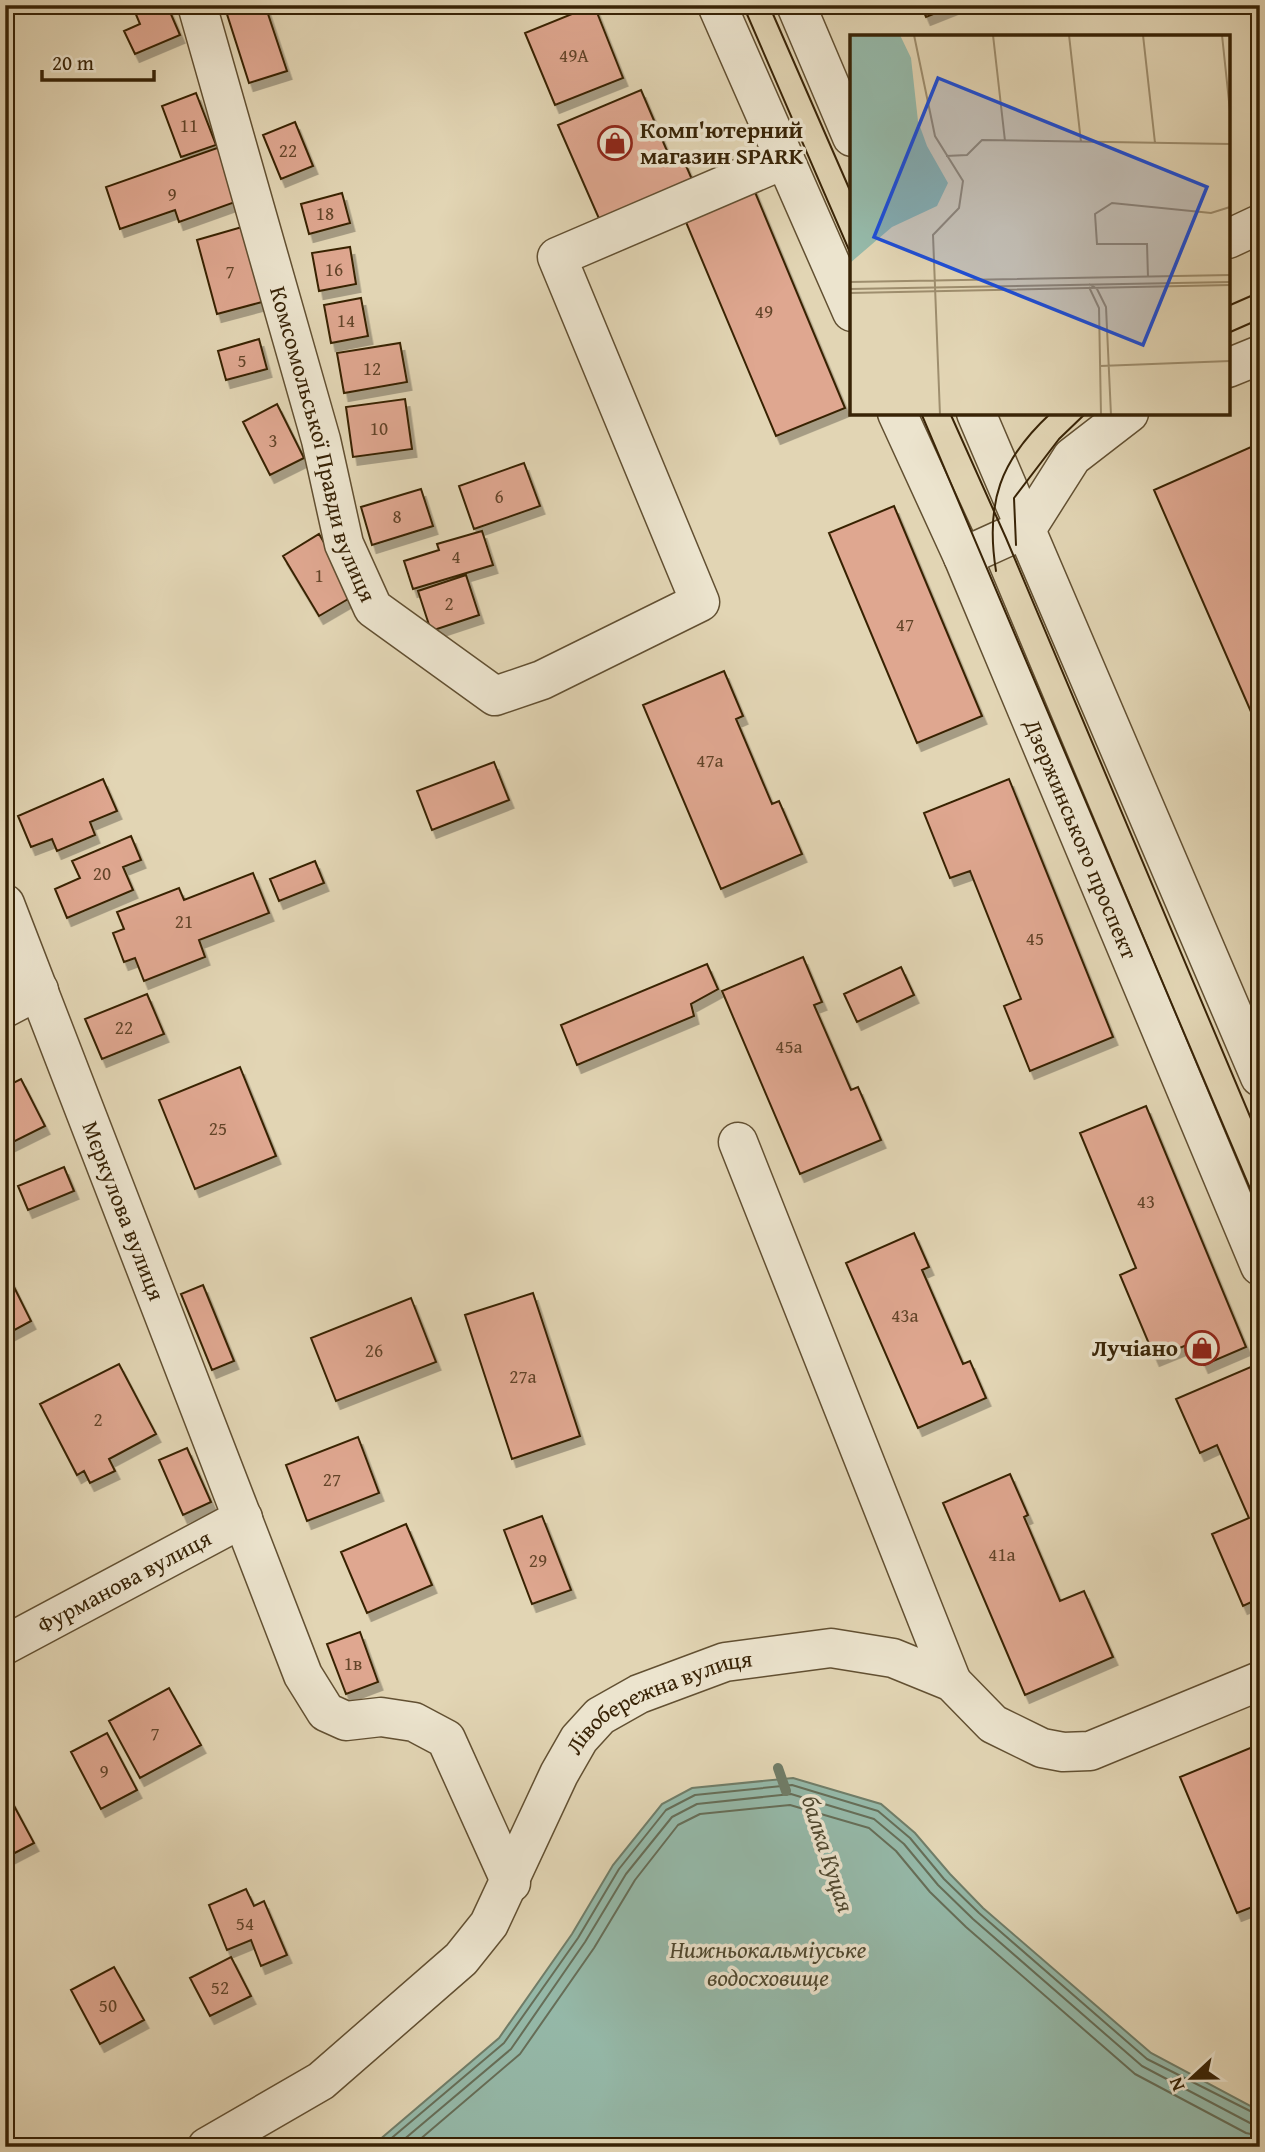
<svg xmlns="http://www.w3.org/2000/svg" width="1265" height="2152" viewBox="0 0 1265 2152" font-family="'Gentium Book Plus',serif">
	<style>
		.water { fill: #95b9a9; stroke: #707d68; stroke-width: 2 }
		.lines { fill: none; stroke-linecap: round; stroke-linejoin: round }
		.shore { stroke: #666e58; stroke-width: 2 }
		.stream { stroke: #707d68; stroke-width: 10 }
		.building { fill: #dfa790; stroke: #382306; stroke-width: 2; filter: url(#shadow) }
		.minor-casing { stroke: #625032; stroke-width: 41 }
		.minor { stroke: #ece4ce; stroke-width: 38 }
		.tram { stroke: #382306; stroke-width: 2 }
		.labels { text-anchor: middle; stroke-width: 7; stroke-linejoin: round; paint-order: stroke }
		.number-label { font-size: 19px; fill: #624428 }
		.poi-label { font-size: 23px; font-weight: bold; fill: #382306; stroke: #ece4ce; text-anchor: start }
		.street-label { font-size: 23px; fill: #382306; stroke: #ece4ce }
		.water-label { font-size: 24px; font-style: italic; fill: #4f482f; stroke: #ece4ce }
		.inset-road { fill: none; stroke: #9e8e6e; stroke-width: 2 }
		.view { fill: #1d4ed8; fill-opacity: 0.15; stroke: #1d4ed8; stroke-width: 3.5 }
		.inset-edge { fill: none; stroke: #382306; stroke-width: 3.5 }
	</style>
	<defs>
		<filter id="shadow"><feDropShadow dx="4.5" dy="8" stdDeviation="0" flood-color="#0004"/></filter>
	</defs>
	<rect width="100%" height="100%" fill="#e2d5b4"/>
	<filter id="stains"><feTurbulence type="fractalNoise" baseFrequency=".00286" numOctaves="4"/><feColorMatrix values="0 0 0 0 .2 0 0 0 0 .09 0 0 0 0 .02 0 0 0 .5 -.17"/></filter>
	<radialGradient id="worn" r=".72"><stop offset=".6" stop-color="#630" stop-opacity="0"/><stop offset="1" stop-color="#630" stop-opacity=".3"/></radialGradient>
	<path class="water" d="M793 1778 881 1804 915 1833 950 1874 983 1908 1151 2053 1260 2111V2147H371L499 2038 572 1934 613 1865 662 1804 692 1788Z"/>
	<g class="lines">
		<path class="shore" d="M381 2147 504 2043 578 1938 619 1869 666 1810 695 1795 792 1785 878 1811 910 1838 944 1879 979 1913 1147 2059 1260 2116
			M395 2147 511 2049 585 1942 626 1874 672 1817 697 1804 791 1794 874 1819 904 1844 938 1885 973 1919 1142 2066 1250 2123 1260 2125
			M411 2147 520 2054 594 1948 635 1880 678 1825 700 1814 790 1805 869 1828 896 1851 930 1892 966 1927 1135 2074 1246 2133 1260 2136"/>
		<path class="stream" d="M778 1768 786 1791"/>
	</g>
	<path class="building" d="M132 5H167L180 35 135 54 124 31 140 24Z
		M243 5H265L287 71 249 83 226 11Z
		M594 5 623 78 555 105 525 33Z
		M921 5H956L926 17Z
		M641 90 673 165 684 161 697 191 604 230 558 125Z
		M196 93 216 145 181 157 162 106Z
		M295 122 313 166 281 179 263 135Z
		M220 147 238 201 179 222 175 210 120 229 106 187Z
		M752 185 845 408 776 436 683 215Z
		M342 193 350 223 309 234 301 204Z
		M242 227 262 302 217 314 197 240Z
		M350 247 356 284 319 291 312 253Z
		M361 298 368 336 331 343 324 305Z
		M259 339 267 369 226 380 218 351Z
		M400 343 407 382 344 393 337 353Z
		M405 399 412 449 353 457 346 407Z
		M277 404 304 458 270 475 243 422Z
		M1260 443V539L1254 541 1260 555 1259 730 1154 490Z
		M524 463 540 506 474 529 459 486Z
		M421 489 433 526 372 545 361 507Z
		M894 506 982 716 917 743 829 533Z
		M482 531 493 565 413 589 404 561 439 550 437 544Z
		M319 534 355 595 319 616 283 556Z
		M466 575 479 615 431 631 418 591Z
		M724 671 743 716 736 719 772 804 779 801 802 854 721 889 643 705Z
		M494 762 509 800 432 830 417 791Z
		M103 779 117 811 90 822 95 835 57 851 52 839 31 847 18 816Z
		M1009 779 1113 1037 1030 1071 1004 1006 1021 999 970 871 950 878 924 813Z
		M131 836 141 860 123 867 133 890 67 918 55 889 80 878 72 861Z
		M315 861 324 883 279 901 270 879Z
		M253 873 269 913 199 940 205 957 144 981 135 958 124 962 113 933 124 929 117 912 179 888 184 900Z
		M803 957 822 1002 814 1005 851 1090 858 1087 881 1140 800 1174 722 991Z
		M707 964 718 989 691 1004 694 1016 577 1065 561 1025Z
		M901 967 914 995 857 1022 844 994Z
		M147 994 164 1034 102 1059 85 1019Z
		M240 1067 276 1156 195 1189 159 1100Z
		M21 1079 45 1126 5 1146V1087Z
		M1146 1106 1246 1347 1204 1365 1194 1342 1155 1358 1120 1275 1136 1268 1080 1133Z
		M64 1167 74 1191 28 1210 18 1186Z
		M914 1233 929 1267 922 1270 963 1364 970 1361 986 1398 918 1428 846 1263Z
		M5 1269 31 1321 9 1333 5 1326Z
		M203 1285 234 1361 212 1370 181 1294Z
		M533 1293 580 1436 512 1459 465 1315Z
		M411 1298 436 1362 336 1401 311 1338Z
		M119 1364 156 1434 109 1459 115 1471 90 1483 84 1471 77 1475 40 1404Z
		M1253 1366 1260 1382V1598L1243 1606 1212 1534 1249 1518 1217 1445 1200 1453 1176 1399Z
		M358 1437 379 1493 307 1521 286 1465Z
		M187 1448 211 1502 183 1515 159 1460Z
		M1010 1474 1028 1515 1024 1517 1060 1601 1084 1591 1113 1657 1025 1695 943 1503Z
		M542 1516 571 1590 532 1604 504 1530Z
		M406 1524 432 1585 367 1613 341 1552Z
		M360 1632 378 1682 346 1694 327 1644Z
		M169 1688 201 1745 140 1778 109 1721Z
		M107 1733 137 1790 101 1809 71 1752Z
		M1260 1744V1904L1237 1913 1180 1777Z
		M5 1789 34 1843 5 1858Z
		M246 1889 254 1906 264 1901 287 1955 261 1966 251 1940 227 1950 209 1905Z
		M231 1957 251 1996 210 2016 190 1978Z
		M114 1967 144 2020 100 2044 71 1990Z"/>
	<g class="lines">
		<g class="minor-casing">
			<g id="minor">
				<path id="s1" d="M197 5 321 440 344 544 373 608 495 696 542 680 700 602 557 257 783 160"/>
				<path d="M717 5 852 312"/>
				<path d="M796 5 852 137"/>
				<path d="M1228 239 1260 224"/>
				<path d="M1228 368 1260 355"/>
				<path id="s2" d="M897 413 963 557 1260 1266"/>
				<path d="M976 413 1260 1077"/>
				<path d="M963 557 1027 528 1072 457 1129 413"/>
				<path id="s3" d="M5 904 303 1675 326 1712 346 1721 381 1717 414 1722 446 1739 511 1883"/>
				<path d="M5 1008 39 990"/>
				<path d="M738 1142 952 1682"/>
				<path id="s4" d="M5 1645 243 1518"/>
				<path id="s5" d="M207 2147 321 2081 461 1959 489 1924 559 1774 579 1739 600 1716 639 1694 725 1662 831 1648 893 1658 952 1682 993 1724 1042 1748 1063 1752 1090 1751 1260 1681"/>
			</g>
		</g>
		<use href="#minor" class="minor"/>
		<path class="tram" d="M743 5 852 257
			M769 5 852 195
			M1228 306 1260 292
			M1228 333 1260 319
			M921 413 1260 1212
			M950 413 1006 538 1260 1140
			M1016 545 1014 498 1059 439 1086 413
			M996 571C985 503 1000 460 1051 413"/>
	</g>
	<defs>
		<g id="shop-ring" transform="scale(1.75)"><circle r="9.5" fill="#ece4ce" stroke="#8f2418" stroke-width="1.5"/><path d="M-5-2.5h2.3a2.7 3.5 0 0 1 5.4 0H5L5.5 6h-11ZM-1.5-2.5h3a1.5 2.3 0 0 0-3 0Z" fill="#8f2418"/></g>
	</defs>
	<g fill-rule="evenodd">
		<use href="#shop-ring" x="615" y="143"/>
		<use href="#shop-ring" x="1202" y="1348"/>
	</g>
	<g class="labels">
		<g class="number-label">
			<text x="574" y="62">49А</text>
			<text x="189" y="132">11</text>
			<text x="288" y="157">22</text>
			<text x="172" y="201">9</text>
			<text x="325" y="220">18</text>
			<text x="334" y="276">16</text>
			<text x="230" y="278">7</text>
			<text x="764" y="318">49</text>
			<text x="346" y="327">14</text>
			<text x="242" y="367">5</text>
			<text x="372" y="375">12</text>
			<text x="379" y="435">10</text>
			<text x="273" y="447">3</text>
			<text x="499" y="503">6</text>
			<text x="397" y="523">8</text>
			<text x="456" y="563">4</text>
			<text x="319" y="582">1</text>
			<text x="449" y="610">2</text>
			<text x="905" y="631">47</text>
			<text x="710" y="767">47а</text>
			<text x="102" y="880">20</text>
			<text x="184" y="928">21</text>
			<text x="1035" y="945">45</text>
			<text x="124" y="1034">22</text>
			<text x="789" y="1053">45а</text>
			<text x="218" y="1135">25</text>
			<text x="1146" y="1208">43</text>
			<text x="905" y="1322">43а</text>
			<text x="374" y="1357">26</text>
			<text x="523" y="1383">27а</text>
			<text x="98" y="1426">2</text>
			<text x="332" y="1486">27</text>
			<text x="1002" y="1561">41а</text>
			<text x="538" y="1567">29</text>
			<text x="353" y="1670">1в</text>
			<text x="155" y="1740">7</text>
			<text x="104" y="1778">9</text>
			<text x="245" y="1930">54</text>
			<text x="220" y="1994">52</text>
			<text x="108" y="2012">50</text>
		</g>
		<g class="poi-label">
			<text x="640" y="138">Комп'ютерний<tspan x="640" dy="26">магазин SPARK</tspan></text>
			<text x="1178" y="1356" text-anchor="end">Лучіано</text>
		</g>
		<g class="street-label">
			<text dy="8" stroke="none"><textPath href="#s1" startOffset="457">Комсомольської Правди вулиця</textPath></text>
			<text dy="8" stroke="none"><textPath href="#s2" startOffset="464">Дзержинського проспект</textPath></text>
			<text dy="8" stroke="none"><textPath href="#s3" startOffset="329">Мєркулова вулиця</textPath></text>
			<text dy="8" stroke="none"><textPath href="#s4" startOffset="135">Фурманова вулиця</textPath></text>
			<text dy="8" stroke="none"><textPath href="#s5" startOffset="658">Лівобережна вулиця</textPath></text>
		</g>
		<g class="water-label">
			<text transform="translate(828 1854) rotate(72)" y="8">балка Куцая</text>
			<text x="768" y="1958">Нижньокальміуське<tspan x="768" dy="28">водосховище</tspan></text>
		</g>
	</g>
	<g transform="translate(850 35)">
		<rect width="380" height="380" fill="#e2d5b4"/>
		<path d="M0 0H50L61 23 68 86 77 111 98 148 87 171 42 192 0 228Z" fill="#95b9a9"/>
		<path class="inset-road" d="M64 0 85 101 113 146 109 173 83 200 90 380M143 0 155 106M219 0 231 107M293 0 305 108M372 0 380 76M96 121 117 120 132 105 380 109M298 242 297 209H247L245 179 262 168 361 178 380 172M0 247 380 240M239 249 247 254 256 272 261 380M239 252 249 273 251 380M0 254 380 247M0 258 380 250M250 331 380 326"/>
		<path class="view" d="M88 43 357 152 293 310 24 202Z"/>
		<rect width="380" height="380" class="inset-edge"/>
	</g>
	<rect width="1265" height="2152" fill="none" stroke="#e2d5b4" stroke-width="28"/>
	<rect x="7" y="7" width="1251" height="2138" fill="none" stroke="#382306" stroke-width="3.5"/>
	<rect x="14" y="14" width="1237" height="2124" fill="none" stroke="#382306" stroke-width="2"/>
	<g transform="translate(1192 2078) rotate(248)" stroke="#ece4ce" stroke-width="5" paint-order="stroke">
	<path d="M0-5L12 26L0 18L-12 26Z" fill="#382306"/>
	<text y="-10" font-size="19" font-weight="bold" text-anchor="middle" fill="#382306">N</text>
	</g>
	<path d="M42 70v10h112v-10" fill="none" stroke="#382306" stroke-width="3.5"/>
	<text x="52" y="70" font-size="21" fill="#382306" stroke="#ece4ce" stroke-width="5" paint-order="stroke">20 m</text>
	<rect width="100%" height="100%" filter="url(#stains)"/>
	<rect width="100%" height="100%" fill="url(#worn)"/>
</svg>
